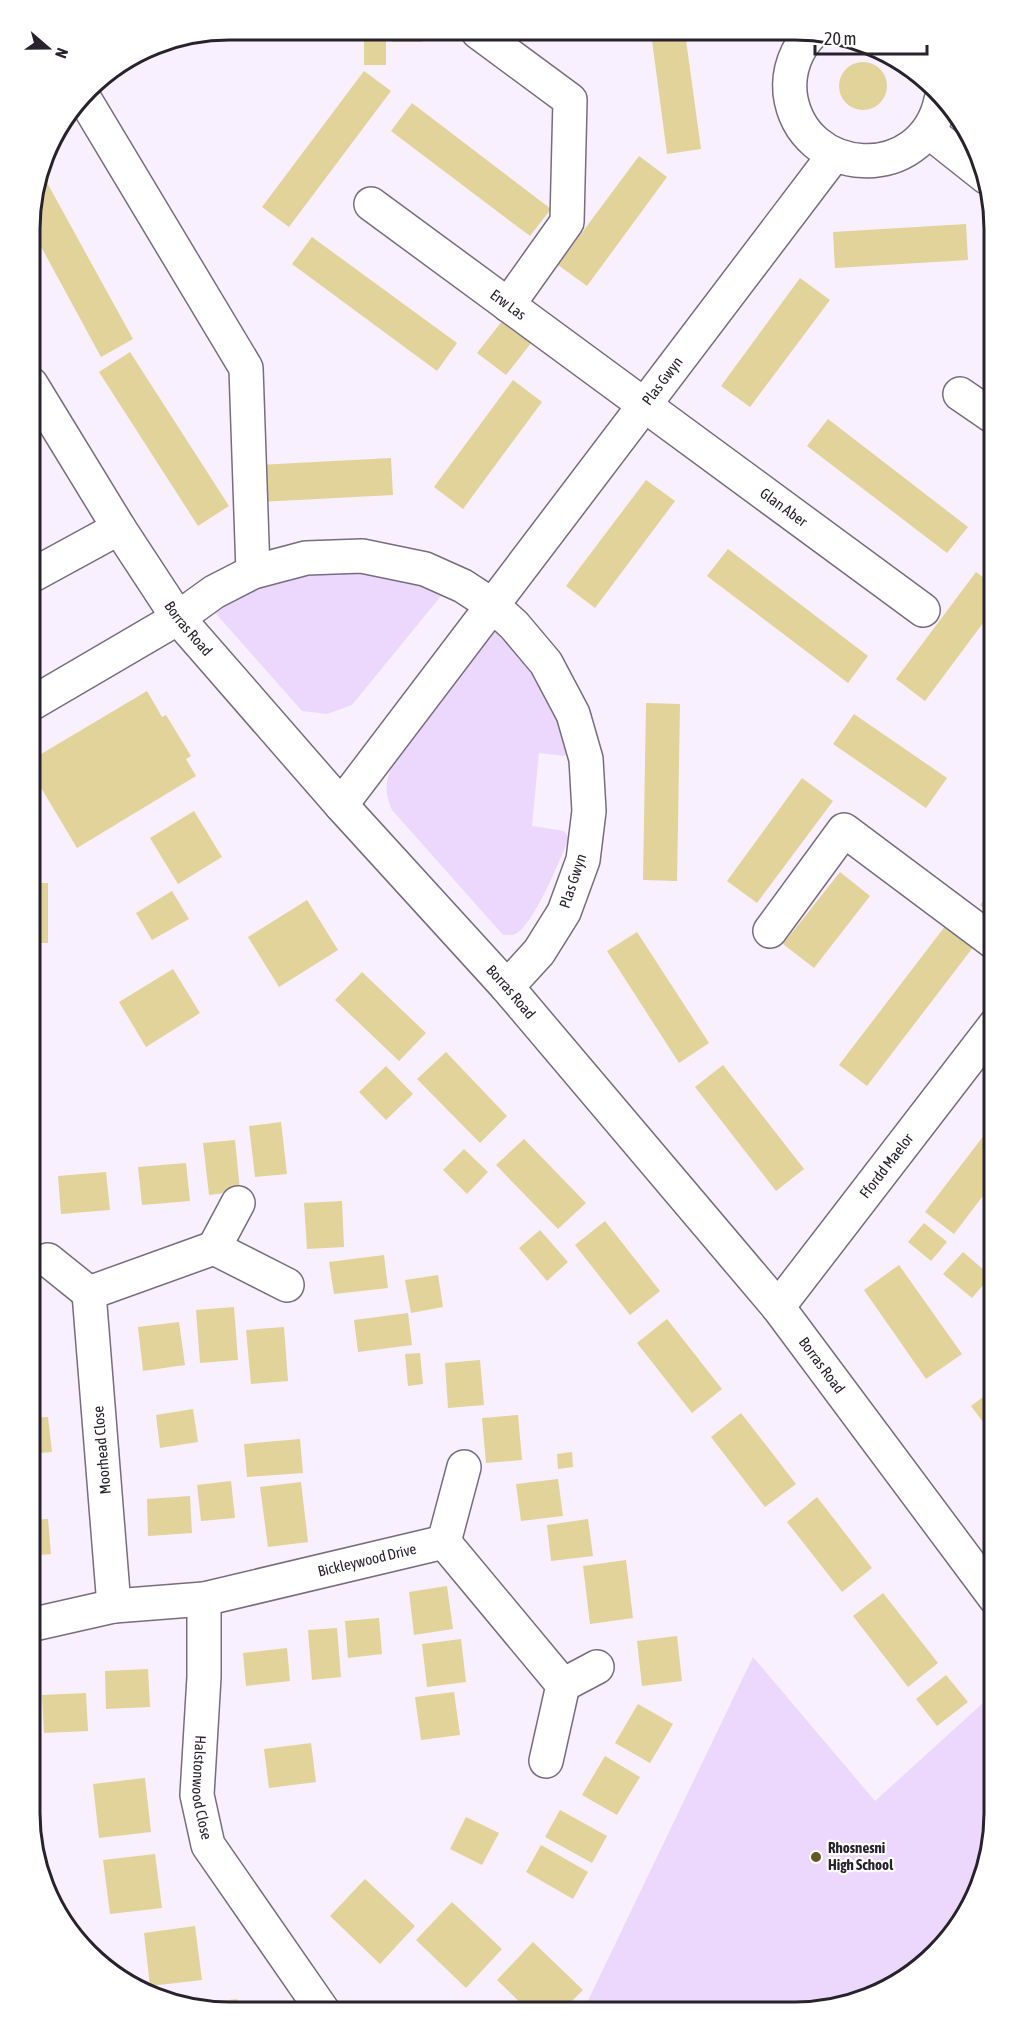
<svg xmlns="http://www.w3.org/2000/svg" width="1025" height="2042" viewBox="0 0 1025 2042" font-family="'Asap Condensed',sans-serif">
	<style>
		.green { fill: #ecd8fd }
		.building { fill: #e1d399 }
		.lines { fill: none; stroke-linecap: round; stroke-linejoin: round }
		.minor-casing { stroke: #776c80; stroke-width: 36 }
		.minor { stroke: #fff; stroke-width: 33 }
		.poi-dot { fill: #645824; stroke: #fff; stroke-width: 2 }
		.labels { text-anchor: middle; stroke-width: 4.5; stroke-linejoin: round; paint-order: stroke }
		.street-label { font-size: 15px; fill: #27222b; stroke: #fff }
		.poi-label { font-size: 15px; font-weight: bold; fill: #27222b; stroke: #fff; text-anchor: start }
		.rim { fill: none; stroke: #27222b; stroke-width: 3 }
	</style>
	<rect width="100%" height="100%" fill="#f8f0fe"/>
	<path class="green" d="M360 562 420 581 441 596 352 705 327 714 302 711 210 607 253 574Z
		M505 616 542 664 569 753 564 756 539 753 532 826 564 831 569 838C561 857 533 929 513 935 512 935 504 935 503 935L392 810C382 786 387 776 398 754Z
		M753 1657 875 1801 995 1692V1826L980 1889 954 1934 907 1978 859 2002 796 2012 583 2011Z"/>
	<path class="building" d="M364 31H386V65H364Z
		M392 31H422V42H392Z
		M651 33H685L701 149 667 154Z
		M839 86a24 24 0 1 1 48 0a24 24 0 1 1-48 0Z
		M364 71 391 91 289 227 262 207Z
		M412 103 551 209 530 236 391 131Z
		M639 156 667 177 587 286 558 265Z
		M45 179 133 339 101 357 32 230V204L38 183Z
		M966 224 968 260 835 268 833 232Z
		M312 237 457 343 437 371 292 264Z
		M800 278 830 300 750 407 721 386Z
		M503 320 532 342 506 375 477 353Z
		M130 352 229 506 198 526 99 372Z
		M513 380 542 402 463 509 434 487Z
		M828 419 968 527 947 553 807 446Z
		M391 458 393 495 260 502 258 465Z
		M646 480 675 501 595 608 566 586Z
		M728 549 868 656 848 683 707 576Z
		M976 572 995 586V607L925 701 896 679Z
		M147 691 162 717 166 715 191 756 186 759 196 776 77 848 31 771V760Z
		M646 703 680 704 677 881 643 880Z
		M854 714 947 778 926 808 833 744Z
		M802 778 833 801 757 903 727 881Z
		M194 811 222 857 178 884 150 838Z
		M840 872 870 896 814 968 783 944Z
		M31 883H48V943H31Z
		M995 885V916L980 905Z
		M172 891 189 919 152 940 136 913Z
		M307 900 338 950 279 987 248 937Z
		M946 925 974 946 867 1086 839 1065Z
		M637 932 709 1043 679 1063 607 951Z
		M173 969 200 1013 146 1047 119 1002Z
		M362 972 426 1033 399 1061 335 1000Z
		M33 1021 37 1084H31V1022Z
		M446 1052 507 1116 480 1143 417 1079Z
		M723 1065 804 1169 776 1191 695 1087Z
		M386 1066 413 1094 386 1120 359 1092Z
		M995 1121V1180L954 1234 925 1212Z
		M281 1122 287 1174 255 1177 249 1126Z
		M524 1139 586 1203 558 1229 496 1165Z
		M235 1140 240 1191 209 1195 203 1143Z
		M464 1149 488 1172 467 1194 443 1170Z
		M186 1163 190 1201 142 1205 138 1167Z
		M36 1172 40 1210 31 1211V1173Z
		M106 1172 110 1210 61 1214 58 1176Z
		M342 1201 344 1247 307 1249 304 1203Z
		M605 1221 660 1291 630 1315 575 1245Z
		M924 1223 947 1242 931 1261 908 1242Z
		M540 1230 568 1262 547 1281 519 1248Z
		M963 1252 991 1276 972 1298 943 1274Z
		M384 1255 388 1288 334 1294 329 1262Z
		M899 1265 962 1354 926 1379 864 1290Z
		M438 1275 443 1307 411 1313 405 1280Z
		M234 1307 238 1360 200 1363 196 1310Z
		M408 1313 412 1345 358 1352 354 1320Z
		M667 1319 722 1389 692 1413 637 1343Z
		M179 1322 185 1365 143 1371 138 1327Z
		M284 1327 288 1381 251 1384 246 1330Z
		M420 1353 423 1384 408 1386 405 1354Z
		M480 1360 484 1405 448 1408 445 1363Z
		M32 1363 38 1402 30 1404V1364Z
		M995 1388V1438L971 1406Z
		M193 1409 198 1442 160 1448 156 1415Z
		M741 1413 796 1484 765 1507 711 1437Z
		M518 1415 522 1460 486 1463 482 1418Z
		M48 1417 52 1452 30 1454V1418Z
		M300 1439 303 1473 247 1477 244 1444Z
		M572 1452 573 1467 558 1469 557 1454Z
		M558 1479 563 1516 521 1521 516 1484Z
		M231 1481 235 1518 201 1521 197 1485Z
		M301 1482 308 1542 268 1547 260 1487Z
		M190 1496 192 1533 148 1536 147 1499Z
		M817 1497 872 1568 842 1592 787 1522Z
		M48 1519 51 1554 30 1556V1520Z
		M588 1519 593 1556 551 1561 547 1525Z
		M626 1560 633 1618 590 1624 583 1566Z
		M447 1586 453 1629 414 1635 409 1592Z
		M883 1593 938 1663 908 1687 853 1616Z
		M379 1618 382 1654 348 1658 345 1621Z
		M337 1628 341 1677 312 1680 308 1630Z
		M677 1636 682 1681 642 1686 637 1641Z
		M461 1639 466 1682 427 1687 422 1644Z
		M287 1648 290 1681 246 1686 243 1653Z
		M148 1669 150 1707 106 1709 105 1671Z
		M946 1675 968 1702 937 1726 916 1699Z
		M454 1692 460 1735 421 1740 415 1697Z
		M86 1693 88 1731 44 1733 42 1695Z
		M638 1704 673 1724 650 1763 615 1743Z
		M311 1743 316 1782 269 1788 264 1749Z
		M605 1756 640 1777 617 1815 582 1795Z
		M145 1778 151 1832 99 1838 93 1784Z
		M560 1810 607 1836 592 1863 545 1837Z
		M466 1817 499 1833 482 1865 450 1849Z
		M541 1845 588 1872 573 1899 526 1872Z
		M155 1854 162 1908 110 1914 103 1860Z
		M365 1879 415 1926 380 1964 330 1916Z
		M452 1902 502 1949 466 1988 416 1940Z
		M195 1926 202 1980 150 1986 144 1933Z
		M533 1942 583 1990 562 2011H529L497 1980Z
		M237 1999 238 2010H203L186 2005Z"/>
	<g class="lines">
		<g class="minor-casing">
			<g id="minor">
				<path d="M478 32 570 100 567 222 508 305"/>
				<path d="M811 34C796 49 788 71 790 93 801 179 923 185 941 100"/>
				<path d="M84 98 246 368 253 572"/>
				<path d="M928 131 986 177"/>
				<path id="s1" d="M371 204 923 610"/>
				<path id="s2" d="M31 384 119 528 178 618 341 805 507 987 778 1307 995 1598"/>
				<path d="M960 394 995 418"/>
				<path d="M31 576 119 528"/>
				<path d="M31 704 178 618 214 592 253 572 306 558 362 556 425 569 463 586 492 605 514 625 546 663 573 714 586 759 589 811 583 860 564 912 539 952 507 987"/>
				<path id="s3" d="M341 805 834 155"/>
				<path d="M770 931 844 830 995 943"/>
				<path d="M214 1248 238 1203"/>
				<path d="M48 1260 89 1293"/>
				<path id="s4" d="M778 1307 995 1025"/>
				<path d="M444 1542 464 1467"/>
				<path id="s5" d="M204 1599V1677L197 1795 208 1845 323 2011"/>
				<path d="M114 1606 89 1293 214 1248 287 1285"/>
				<path id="s6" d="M30 1625 114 1606 204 1599 444 1542 563 1685 546 1761"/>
				<path d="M563 1685 597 1667"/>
			</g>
		</g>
		<use href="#minor" class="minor"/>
	</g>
	<circle class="poi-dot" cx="816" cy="1857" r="6"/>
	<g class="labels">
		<g class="street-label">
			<text dy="5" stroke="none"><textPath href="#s1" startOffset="170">Erw Las</textPath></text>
			<text dy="5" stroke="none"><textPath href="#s3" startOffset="532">Plas Gwyn</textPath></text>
			<text dy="5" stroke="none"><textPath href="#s1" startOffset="512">Glan Aber</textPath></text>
			<text dy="5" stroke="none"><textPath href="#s2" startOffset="291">Borras Road</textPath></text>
			<text transform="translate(573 881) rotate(-72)" y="5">Plas Gwyn</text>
			<text dy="5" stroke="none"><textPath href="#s2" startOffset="777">Borras Road</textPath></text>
			<text dy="5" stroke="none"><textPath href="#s4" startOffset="178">Ffordd Maelor</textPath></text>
			<text dy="5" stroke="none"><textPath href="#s2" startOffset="1263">Borras Road</textPath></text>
			<text transform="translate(102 1450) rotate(-95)" y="5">Moorhead Close</text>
			<text dy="5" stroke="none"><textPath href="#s6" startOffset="344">Bickleywood Drive</textPath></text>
			<text dy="5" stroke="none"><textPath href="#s5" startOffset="189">Halstonwood Close</textPath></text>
		</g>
		<g class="poi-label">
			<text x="828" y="1853">Rhosnesni<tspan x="828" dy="17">High School</tspan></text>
		</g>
	</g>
	<path d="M0 0H1025V2042H0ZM229 40H795A189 189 0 0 1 984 229V1813A189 189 0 0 1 795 2002H229A189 189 0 0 1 40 1813V229A189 189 0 0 1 229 40Z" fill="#fff" fill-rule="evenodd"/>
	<path class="rim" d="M229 40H795A189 189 0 0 1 984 229V1813A189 189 0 0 1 795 2002H229A189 189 0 0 1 40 1813V229A189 189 0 0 1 229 40Z"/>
	<g transform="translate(48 48) rotate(110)" stroke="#ffffff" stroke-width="4.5" paint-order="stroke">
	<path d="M0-4.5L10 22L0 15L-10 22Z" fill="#27222b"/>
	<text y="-9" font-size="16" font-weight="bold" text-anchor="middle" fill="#27222b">N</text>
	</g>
	<path d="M815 45v9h112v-9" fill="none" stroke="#27222b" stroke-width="3"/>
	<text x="824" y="45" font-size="18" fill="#27222b" stroke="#ffffff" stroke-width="4.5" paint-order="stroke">20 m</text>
</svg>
